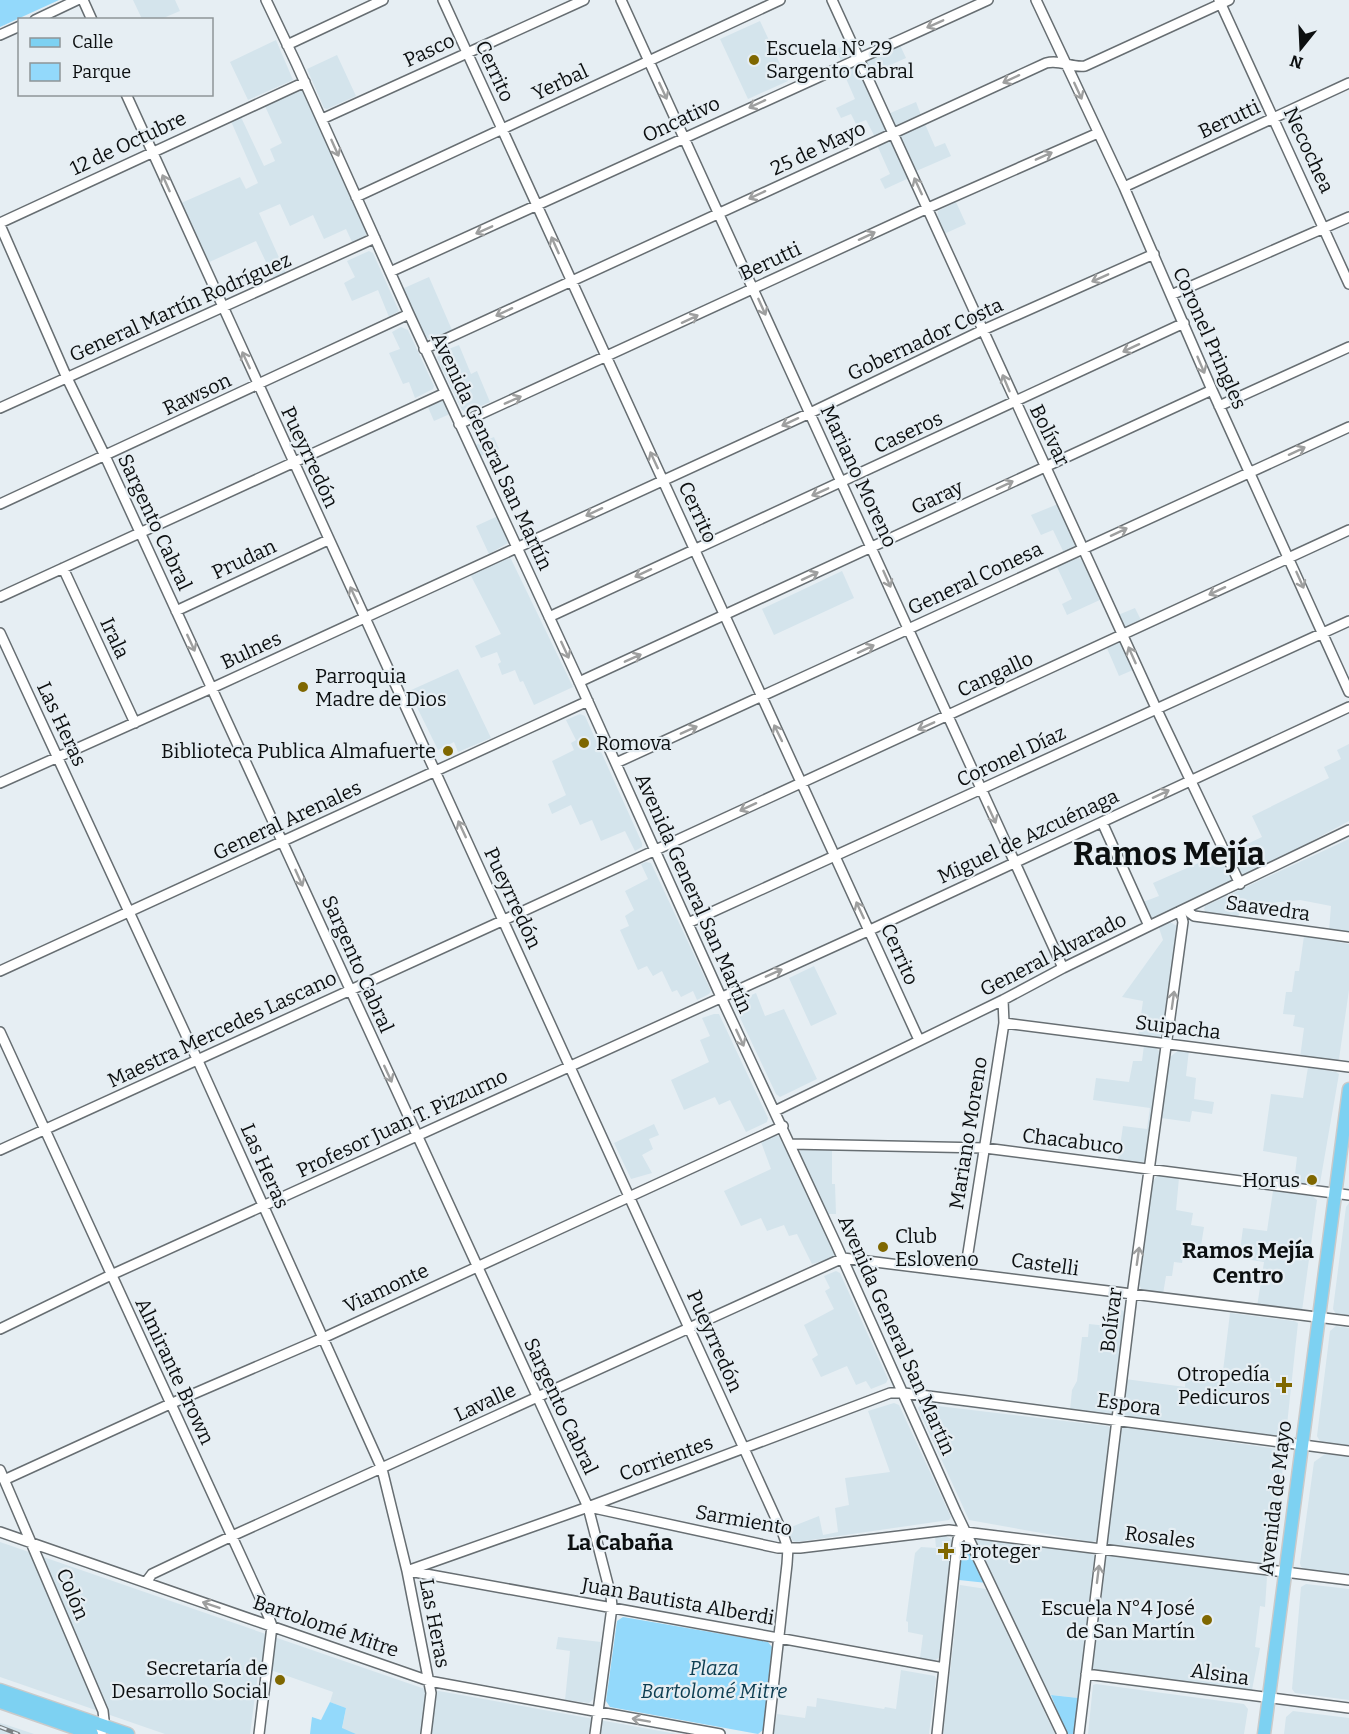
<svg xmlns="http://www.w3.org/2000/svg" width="1349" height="1734" viewBox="0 0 1349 1734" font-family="Bitter,serif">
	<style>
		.built { fill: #d4e4ec }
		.green { fill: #93d9fb }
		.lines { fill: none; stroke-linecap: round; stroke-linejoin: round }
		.minor-casing { stroke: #676e72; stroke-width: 12 }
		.major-casing { stroke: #cacaca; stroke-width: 15 }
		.minor { stroke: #fff; stroke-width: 9 }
		.major { stroke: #7dd1f2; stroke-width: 12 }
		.rail-casing { stroke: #7a8083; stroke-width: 4.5 }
		.rail { stroke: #e6eef3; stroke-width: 2; stroke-dasharray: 7; stroke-linecap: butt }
		.oneway { stroke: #9e9f9f }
		.poi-dot { fill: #7f6700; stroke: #e6eef3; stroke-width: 2 }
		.labels { text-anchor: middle; stroke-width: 4.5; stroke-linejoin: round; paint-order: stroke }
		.poi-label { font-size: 20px; fill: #0c0f10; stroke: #e6eef3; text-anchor: start }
		.street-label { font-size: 20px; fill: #0c0f10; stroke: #e6eef3 }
		.park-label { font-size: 20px; font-style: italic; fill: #0d3d51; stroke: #e6eef3 }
		.quarter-label { font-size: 22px; font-weight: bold; fill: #0c0f10; stroke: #e6eef3 }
		.town-label { font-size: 32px; font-weight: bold; fill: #0c0f10; stroke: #e6eef3 }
	</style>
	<rect width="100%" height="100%" fill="#e6eef3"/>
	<path class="built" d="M133 0H175L180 11 161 19H142Z
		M760 21 788 81 748 99 720 39Z
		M276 40 293 80 248 100 230 62Z
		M899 43 906 58 870 74 865 62 866 59Z
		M847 45 851 53 850 56 841 61 836 49Z
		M337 55 356 96 327 109 324 108 307 69Z
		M853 64 858 67 886 129 885 133 875 137 866 120 856 124 851 114 841 118 836 108 855 99 841 67Z
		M301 89 306 92 366 227V234L362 240 353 244 346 229 324 239 313 215 290 226 280 204 259 213 286 273 274 279 256 241 205 264 179 204 240 177 246 189 258 183 230 119 240 115 264 166 275 161 270 149 282 143 264 104 296 90Z
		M916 102 921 115 898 126 894 125 888 114Z
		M925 124 935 147 945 143 951 156 914 172 900 136 902 134Z
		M884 141H888L894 144 909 178 885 189 880 179 890 174 877 145Z
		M956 202 966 224 944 234 937 219 938 211Z
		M369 251 373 253 399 311 389 317 378 290 352 301 344 283 355 277 347 261Z
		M429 277 452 330 431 340 424 336 402 289Z
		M401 327 408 330 434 386 433 389 415 398 409 382 403 384 389 353 400 349 392 332Z
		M459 345 471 374 477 371 490 402 467 412 462 410 437 358 438 353Z
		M439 399 447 401 452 413 434 421 427 405Z
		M494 437 499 449 478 457 473 446Z
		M1058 504 1076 545 1064 553 1053 530 1041 535 1031 515Z
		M498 516 508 543 489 554 476 526Z
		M1073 557 1083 559 1102 599 1067 615 1062 604 1072 599 1056 565Z
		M509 558 511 559 573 687 534 705 523 681 520 682 515 670 502 675 498 664 501 662 497 652 481 658 475 646 501 634 470 574Z
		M842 571 854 598 774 635 762 609Z
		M1135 608 1142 622 1128 628 1124 627 1118 615Z
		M1115 642 1122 644 1133 670 1119 676 1106 646Z
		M458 669 491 738 458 752 454 742 438 750 409 691Z
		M580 714 585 716 642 843V847L635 851 625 831 601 841 592 820 580 825 571 805 552 814 548 804 566 795 552 761 574 750 571 743 576 740 566 720Z
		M1349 744V821L1245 877H1241L1228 853 1262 837 1252 816 1329 778 1324 767 1341 759 1337 750Z
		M1349 839V934L1329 931 1331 906 1300 900 1241 906 1238 919 1206 913 1204 909 1205 906Z
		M1221 853 1232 876 1231 883 1154 919 1151 918 1143 902 1159 896 1153 883Z
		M646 862 651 863 711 991 709 994 697 1000 693 991 681 997 677 990 672 992 662 971 653 976 647 966 638 970 620 930 629 926 625 916 634 910 625 891 648 879 641 864Z
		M1170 922 1177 926 1163 1033 1159 1038 1138 1037 1143 1001 1122 997 1163 940 1159 928Z
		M1304 936 1349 944V990L1339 1059 1336 1062 1300 1058 1304 1028 1293 1026 1295 1015 1283 1014 1286 992H1292L1295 971H1299Z
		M814 966 837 1014 811 1026 789 978Z
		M756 993 765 1016 784 1009 817 1079 780 1097 776 1094 735 1007 738 1001Z
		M714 1014H719L768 1118 767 1122 746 1132 730 1100 719 1105 715 1097 684 1110 671 1080 709 1062 700 1040 710 1036 702 1018Z
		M1144 1045 1155 1047 1161 1053 1147 1161 1138 1163 1118 1160 1123 1126 1147 1129 1150 1108 1093 1100 1096 1078 1129 1082 1133 1061H1142Z
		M1180 1049 1189 1050 1186 1076 1196 1078 1194 1099 1214 1102 1212 1114 1192 1111 1190 1122 1161 1118 1170 1057Z
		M1308 1067 1336 1072 1339 1074 1320 1183 1315 1187 1294 1183 1297 1157 1263 1151 1271 1094 1303 1098Z
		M654 1124 659 1135 649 1139 653 1149 642 1155 652 1173 631 1179 614 1143Z
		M775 1135 784 1138 837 1255 836 1257 812 1264 797 1234 789 1236 784 1225 767 1231 761 1218 741 1226 724 1191 771 1169 761 1142Z
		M802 1148 832 1149V1184H835L836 1214H827L799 1156V1153Z
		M1161 1175 1179 1178 1176 1210 1193 1213 1191 1225 1204 1227 1200 1252 1184 1250 1182 1263 1174 1262 1172 1276H1166L1163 1294 1141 1289 1139 1283 1152 1182 1157 1176Z
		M1273 1191 1312 1196 1317 1200 1302 1311 1257 1307 1264 1262 1239 1258 1243 1228 1267 1231Z
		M1349 1203V1319L1337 1316 1333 1309 1346 1207Z
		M836 1271 840 1273 888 1379 886 1383 871 1389 866 1381 856 1385 847 1366 821 1377 812 1359 818 1355 804 1325 834 1309 825 1291 830 1288 824 1276Z
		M1111 1309 1127 1311 1114 1411 1107 1416 1070 1410 1072 1390 1077 1381 1082 1337H1088L1089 1324 1108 1326Z
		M1230 1313 1294 1321 1298 1323 1286 1434 1280 1437 1130 1419 1123 1416 1121 1411 1125 1379 1185 1387 1187 1366 1223 1371Z
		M1336 1326 1349 1328V1448L1321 1443 1317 1436 1330 1331Z
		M894 1403 899 1405 951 1517 949 1520 797 1542 793 1541 786 1529 819 1516 823 1535 838 1532 835 1508 849 1505 845 1478 890 1472 868 1411Z
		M921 1404 1107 1426 1111 1428 1113 1430 1096 1541 1092 1542 969 1520 918 1408Z
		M1122 1428H1129L1284 1450 1285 1453 1270 1565 1268 1566 1115 1546 1108 1543 1106 1539 1119 1433Z
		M1325 1454 1349 1457V1576L1308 1571 1301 1567 1300 1563 1314 1462Z
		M935 1536H946L951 1539 953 1543 941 1653 940 1657 934 1661 920 1658 923 1635 908 1632V1622L906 1621 915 1553 921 1547 936 1548Z
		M980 1537 1088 1552 1096 1557 1078 1698 1044 1694 975 1544 977 1539Z
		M0 1542 422 1688 677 1734H356L342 1729 346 1708 330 1702 333 1692 259 1666 250 1734H165L0 1677Z
		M1107 1554 1262 1574 1267 1577 1265 1607 1260 1606 1255 1647 1260 1648 1252 1690 1249 1691 1093 1671 1091 1668 1104 1557Z
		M1306 1584 1349 1589V1700L1295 1693 1292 1689 1301 1587Z
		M960 1585 986 1589 1055 1734H943Z
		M558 1637 601 1642 595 1697 589 1703 565 1700 570 1651 556 1649Z
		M901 1670 935 1676 936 1679 929 1734H773L777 1714 805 1718 807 1706 816 1707 817 1698 884 1709 885 1707 896 1709Z
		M1096 1684 1244 1704 1248 1709 1244 1734H1088L1093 1685Z
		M1293 1711 1349 1718V1734H1284L1286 1717Z
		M0 1723 7 1725 34 1734H0Z"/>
	<path class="green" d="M0 0H59L0 27Z
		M965 1543H969L987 1583 959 1580 961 1550Z
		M623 1617 768 1642 772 1647 763 1730 758 1734 610 1707 606 1701 617 1621Z
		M1051 1695 1078 1698 1074 1734H1066Z
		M330 1702 346 1708 342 1728 356 1734H310L312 1717 321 1720Z"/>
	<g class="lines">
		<g class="minor-casing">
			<path id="minor" d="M83 0 92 20
				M266 0 296 63 409 314 576 675 721 997 836 1244 956 1512 1062 1734
				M443 0 919 1040
				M621 0 1063 968
				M832 0 1156 708 1240 884
				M1036 0 1124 187 1212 390 1349 692
				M1219 0 1349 284
				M35 20 77 0
				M0 35 20 26
				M287 45 383 0
				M126 94 783 1534 788 1548 787 1564 768 1734
				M322 119 584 0
				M1124 187 1349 83
				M356 197 780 0
				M0 223 305 82
				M0 225 67 378 105 456 588 1507 611 1596 612 1607 595 1734
				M390 272 988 0
				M1171 295 1349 217
				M424 349 1046 63C1060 59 1071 68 1085 66L1229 0
				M1219 406 1349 347
				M0 408 375 238
				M459 424 928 208 1098 133
				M0 504 409 314
				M63 568 135 723
				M0 597 445 393
				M176 611 328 540
				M549 617 1184 323
				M0 633 198 1061 382 1469 407 1571 431 1693 426 1734
				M579 682 1212 390
				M616 763 1349 427
				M0 783 212 688 810 413 983 330 1154 254
				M1102 822 1149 926
				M1188 908 1190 913 1194 916 1349 937
				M688 923 1349 621
				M0 971 588 701
				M1004 1023 1349 1067
				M0 1032 268 1615 272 1626 259 1734
				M775 1111 1003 1000 1063 968 1149 926 1349 830
				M791 1144 985 1148 1349 1195
				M0 1150 504 920 1349 530
				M965 1272 1004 1023 1003 1000
				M0 1329 111 1275 870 930 1349 707
				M0 1470 103 1711 104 1720 101 1734
				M4 1480 170 1404 323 1338 783 1126
				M589 1507 778 1548H800L949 1530 1349 1580
				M0 1532 429 1681 720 1734
				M407 1571 588 1507 890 1393H904L968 1401 1349 1451
				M409 1571 944 1668
				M146 1582 152 1574 232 1536 843 1258 1349 1321
				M1086 1674 1349 1708
				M937 1734 957 1545 958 1539 966 1533
				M1079 1734 1132 1295 1183 922 1180 911"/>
		</g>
		<g class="major-casing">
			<path id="major" d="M0 1690 128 1734
				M0 1702 92 1734
				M1264 1734 1349 1089"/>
		</g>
		<use href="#minor" class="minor"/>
		<use href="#major" class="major"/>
		<g class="rail-casing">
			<path id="rail" d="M0 1727 18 1734"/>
		</g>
		<use href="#rail" class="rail"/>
	</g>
	<defs><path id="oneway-shaft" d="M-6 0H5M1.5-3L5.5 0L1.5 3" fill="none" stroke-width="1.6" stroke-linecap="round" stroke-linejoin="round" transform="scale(1.5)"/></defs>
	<g class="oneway">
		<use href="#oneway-shaft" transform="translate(935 24) rotate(156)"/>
		<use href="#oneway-shaft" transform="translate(1011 79) rotate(155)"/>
		<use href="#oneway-shaft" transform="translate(663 91) rotate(65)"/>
		<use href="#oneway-shaft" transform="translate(1078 91) rotate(65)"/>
		<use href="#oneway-shaft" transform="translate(757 104) rotate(155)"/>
		<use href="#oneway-shaft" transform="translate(335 148) rotate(66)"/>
		<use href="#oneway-shaft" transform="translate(1044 156) rotate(-24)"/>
		<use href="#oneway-shaft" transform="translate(166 183) rotate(-114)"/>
		<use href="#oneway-shaft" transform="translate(918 186) rotate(-115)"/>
		<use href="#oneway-shaft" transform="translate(757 195) rotate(155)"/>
		<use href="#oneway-shaft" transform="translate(484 230) rotate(156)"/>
		<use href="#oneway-shaft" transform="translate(867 236) rotate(-25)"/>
		<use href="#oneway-shaft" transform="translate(555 245) rotate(-114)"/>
		<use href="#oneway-shaft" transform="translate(1100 278) rotate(156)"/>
		<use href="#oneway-shaft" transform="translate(762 307) rotate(66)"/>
		<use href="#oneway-shaft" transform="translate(504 312) rotate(155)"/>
		<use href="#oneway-shaft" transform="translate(690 319) rotate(-25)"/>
		<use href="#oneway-shaft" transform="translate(1131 348) rotate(155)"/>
		<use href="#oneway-shaft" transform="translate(246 360) rotate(-115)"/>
		<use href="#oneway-shaft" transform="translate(1201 365) rotate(67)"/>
		<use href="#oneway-shaft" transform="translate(1006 383) rotate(-113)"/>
		<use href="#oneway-shaft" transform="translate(513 400) rotate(-24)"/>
		<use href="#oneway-shaft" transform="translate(790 422) rotate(155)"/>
		<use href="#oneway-shaft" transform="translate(1297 451) rotate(-25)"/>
		<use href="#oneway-shaft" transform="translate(654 460) rotate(-115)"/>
		<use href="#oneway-shaft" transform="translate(1005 485) rotate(-25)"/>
		<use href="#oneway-shaft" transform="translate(820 492) rotate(156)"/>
		<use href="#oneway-shaft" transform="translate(594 512) rotate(155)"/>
		<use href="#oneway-shaft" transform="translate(1119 532) rotate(-25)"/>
		<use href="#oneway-shaft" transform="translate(643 573) rotate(155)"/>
		<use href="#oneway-shaft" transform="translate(810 576) rotate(-25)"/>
		<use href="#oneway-shaft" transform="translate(887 579) rotate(66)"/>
		<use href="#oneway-shaft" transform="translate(1300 580) rotate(66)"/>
		<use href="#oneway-shaft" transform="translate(1217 591) rotate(155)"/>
		<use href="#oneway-shaft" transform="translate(354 595) rotate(-115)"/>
		<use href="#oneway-shaft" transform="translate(191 643) rotate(65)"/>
		<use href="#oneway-shaft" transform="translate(866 649) rotate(-25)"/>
		<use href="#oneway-shaft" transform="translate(565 650) rotate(65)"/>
		<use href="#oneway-shaft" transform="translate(1132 655) rotate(-114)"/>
		<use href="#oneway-shaft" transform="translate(633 658) rotate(-24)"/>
		<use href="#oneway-shaft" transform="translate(926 726) rotate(156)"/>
		<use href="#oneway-shaft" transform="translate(689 730) rotate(-24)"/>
		<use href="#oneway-shaft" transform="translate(778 733) rotate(-116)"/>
		<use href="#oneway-shaft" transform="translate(1161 794) rotate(-25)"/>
		<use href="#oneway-shaft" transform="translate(748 807) rotate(155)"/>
		<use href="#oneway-shaft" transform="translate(992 815) rotate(65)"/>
		<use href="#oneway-shaft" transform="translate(462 829) rotate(-115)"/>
		<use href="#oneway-shaft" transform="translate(299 878) rotate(66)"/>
		<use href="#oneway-shaft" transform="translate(860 910) rotate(-115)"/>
		<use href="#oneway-shaft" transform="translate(774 973) rotate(-24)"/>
		<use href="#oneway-shaft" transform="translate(1173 1000) rotate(-82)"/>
		<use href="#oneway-shaft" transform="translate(740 1038) rotate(65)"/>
		<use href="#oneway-shaft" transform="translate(388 1074) rotate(65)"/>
		<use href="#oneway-shaft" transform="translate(1138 1256) rotate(-82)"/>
		<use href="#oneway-shaft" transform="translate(1098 1574) rotate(-83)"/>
		<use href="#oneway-shaft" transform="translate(211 1605) rotate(-161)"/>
		<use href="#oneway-shaft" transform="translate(641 1720) rotate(-170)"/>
	</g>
	<g class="poi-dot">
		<circle cx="754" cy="60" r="6"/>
		<circle cx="303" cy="687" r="6"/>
		<circle cx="584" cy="743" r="6"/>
		<circle cx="448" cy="751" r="6"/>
		<circle cx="1312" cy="1180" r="6"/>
		<circle cx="883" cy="1247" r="6"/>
		<path d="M1281 1376h6v6h6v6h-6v6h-6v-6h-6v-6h6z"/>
		<path d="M943 1542h6v6h6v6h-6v6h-6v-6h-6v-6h6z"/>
		<circle cx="1207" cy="1620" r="6"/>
		<circle cx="280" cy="1680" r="6"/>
	</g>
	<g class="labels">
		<g class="poi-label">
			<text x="766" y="55">Escuela N° 29<tspan x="766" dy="23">Sargento Cabral</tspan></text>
			<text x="315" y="683">Parroquia<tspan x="315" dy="23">Madre de Dios</tspan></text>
			<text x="596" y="750">Romova</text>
			<text x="436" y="758" text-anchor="end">Biblioteca Publica Almafuerte</text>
			<text x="1300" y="1187" text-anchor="end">Horus</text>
			<text x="895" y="1243">Club<tspan x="895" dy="23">Esloveno</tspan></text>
			<text x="1270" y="1381" text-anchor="end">Otropedía<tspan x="1270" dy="23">Pedicuros</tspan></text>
			<text x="960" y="1558">Proteger</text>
			<text x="1195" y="1615" text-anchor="end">Escuela N°4 José<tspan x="1195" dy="23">de San Martín</tspan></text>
			<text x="268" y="1675" text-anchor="end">Secretaría de<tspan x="268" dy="23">Desarrollo Social</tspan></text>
		</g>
		<g class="street-label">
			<text transform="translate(429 50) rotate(-25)" y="7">Pasco</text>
			<text transform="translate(495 71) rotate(65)" y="7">Cerrito</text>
			<text transform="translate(560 82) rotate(-25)" y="7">Yerbal</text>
			<text transform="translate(681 119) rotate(-25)" y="7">Oncativo</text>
			<text transform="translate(1229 119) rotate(-25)" y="7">Berutti</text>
			<text transform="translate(128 143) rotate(-25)" y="7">12 de Octubre</text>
			<text transform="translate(818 148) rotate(-25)" y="7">25 de Mayo</text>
			<text transform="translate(1309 150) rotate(65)" y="7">Necochea</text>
			<text transform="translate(770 261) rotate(-25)" y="7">Berutti</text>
			<text transform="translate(180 307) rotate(-24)" y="7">General Martín Rodríguez</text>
			<text transform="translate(1210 338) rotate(66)" y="7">Coronel Pringles</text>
			<text transform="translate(925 339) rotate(-25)" y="7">Gobernador Costa</text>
			<text transform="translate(197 394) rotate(-25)" y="7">Rawson</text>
			<text transform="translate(908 432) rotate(-25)" y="7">Caseros</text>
			<text transform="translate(1050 435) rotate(64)" y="7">Bolívar</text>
			<text transform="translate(492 451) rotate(65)" y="7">Avenida General San Martín</text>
			<text transform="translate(310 457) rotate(65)" y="7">Pueyrredón</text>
			<text transform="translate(859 476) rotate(65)" y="7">Mariano Moreno</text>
			<text transform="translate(937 497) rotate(-25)" y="7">Garay</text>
			<text transform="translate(698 512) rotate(65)" y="7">Cerrito</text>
			<text transform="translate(155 522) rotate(65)" y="7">Sargento Cabral</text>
			<text transform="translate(244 559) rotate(-25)" y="7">Prudan</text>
			<text transform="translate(975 578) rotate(-25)" y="7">General Conesa</text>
			<text transform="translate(115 638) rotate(65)" y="7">Irala</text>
			<text transform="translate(251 650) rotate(-25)" y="7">Bulnes</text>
			<text transform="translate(995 674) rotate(-25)" y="7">Cangallo</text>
			<text transform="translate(62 724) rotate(65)" y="7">Las Heras</text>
			<text transform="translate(1011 756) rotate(-25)" y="7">Coronel Díaz</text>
			<text transform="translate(287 820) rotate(-25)" y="7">General Arenales</text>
			<text transform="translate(1028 836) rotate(-25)" y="7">Miguel de Azcuénaga</text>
			<text transform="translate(694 893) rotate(66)" y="7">Avenida General San Martín</text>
			<text transform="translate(513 898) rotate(65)" y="7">Pueyrredón</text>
			<text transform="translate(1268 908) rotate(8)" y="7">Saavedra</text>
			<text transform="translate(900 954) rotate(66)" y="7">Cerrito</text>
			<text transform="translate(1053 954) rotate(-27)" y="7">General Alvarado</text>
			<text transform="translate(358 964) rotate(66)" y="7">Sargento Cabral</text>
			<text transform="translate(1178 1027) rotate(7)" y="7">Suipacha</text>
			<text transform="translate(222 1029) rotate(-25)" y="7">Maestra Mercedes Lascano</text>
			<text transform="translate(402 1123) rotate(-25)" y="7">Profesor Juan T. Pizzurno</text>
			<text transform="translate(968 1133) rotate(-81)" y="7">Mariano Moreno</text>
			<text transform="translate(1073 1141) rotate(7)" y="7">Chacabuco</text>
			<text transform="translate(265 1166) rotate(66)" y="7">Las Heras</text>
			<text transform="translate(1045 1264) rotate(8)" y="7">Castelli</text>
			<text transform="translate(386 1288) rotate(-25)" y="7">Viamonte</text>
			<text transform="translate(1111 1320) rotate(-83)" y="7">Bolívar</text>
			<text transform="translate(897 1335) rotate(66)" y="7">Avenida General San Martín</text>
			<text transform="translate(715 1341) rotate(66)" y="7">Pueyrredón</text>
			<text transform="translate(175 1371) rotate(65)" y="7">Almirante Brown</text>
			<text transform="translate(485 1402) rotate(-25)" y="7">Lavalle</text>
			<text transform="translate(1129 1404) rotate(8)" y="7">Espora</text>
			<text transform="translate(561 1406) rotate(65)" y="7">Sargento Cabral</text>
			<text transform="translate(666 1458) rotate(-20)" y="7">Corrientes</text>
			<text transform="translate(1275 1498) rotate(-83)" y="7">Avenida de Mayo</text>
			<text transform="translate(744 1520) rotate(10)" y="7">Sarmiento</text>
			<text transform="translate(1160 1537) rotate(7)" y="7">Rosales</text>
			<text transform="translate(73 1594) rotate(67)" y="7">Colón</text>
			<text transform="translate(678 1601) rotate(10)" y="7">Juan Bautista Alberdi</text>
			<text transform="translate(435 1623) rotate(79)" y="7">Las Heras</text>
			<text transform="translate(326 1626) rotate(19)" y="7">Bartolomé Mitre</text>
			<text transform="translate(1220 1674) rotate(8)" y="7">Alsina</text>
		</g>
		<g class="park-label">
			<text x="714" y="1675">Plaza<tspan x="714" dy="23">Bartolomé Mitre</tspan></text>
		</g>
		<g class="quarter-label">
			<text x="1248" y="1258">Ramos Mejía<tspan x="1248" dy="25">Centro</tspan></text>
			<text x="620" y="1550">La Cabaña</text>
		</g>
		<g class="town-label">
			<text x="1169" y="865">Ramos Mejía</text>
		</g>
	</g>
	<rect x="18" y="18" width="195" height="78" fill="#e6eef3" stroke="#8f9598" stroke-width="1.5"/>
	<rect x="30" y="38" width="30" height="9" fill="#7dd1f2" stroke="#8f9598" stroke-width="1.5"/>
	<text x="72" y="48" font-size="18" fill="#0c0f10">Calle</text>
	<rect x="30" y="63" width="30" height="18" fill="#93d9fb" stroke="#8f9598" stroke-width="1.5"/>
	<text x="72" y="78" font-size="18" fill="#0c0f10">Parque</text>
	<g transform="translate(1301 48) rotate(198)" stroke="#e6eef3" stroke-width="4.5" paint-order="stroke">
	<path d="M0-4.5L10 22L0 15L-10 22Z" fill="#0c0f10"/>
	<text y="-9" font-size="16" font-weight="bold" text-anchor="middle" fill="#0c0f10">N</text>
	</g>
</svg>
